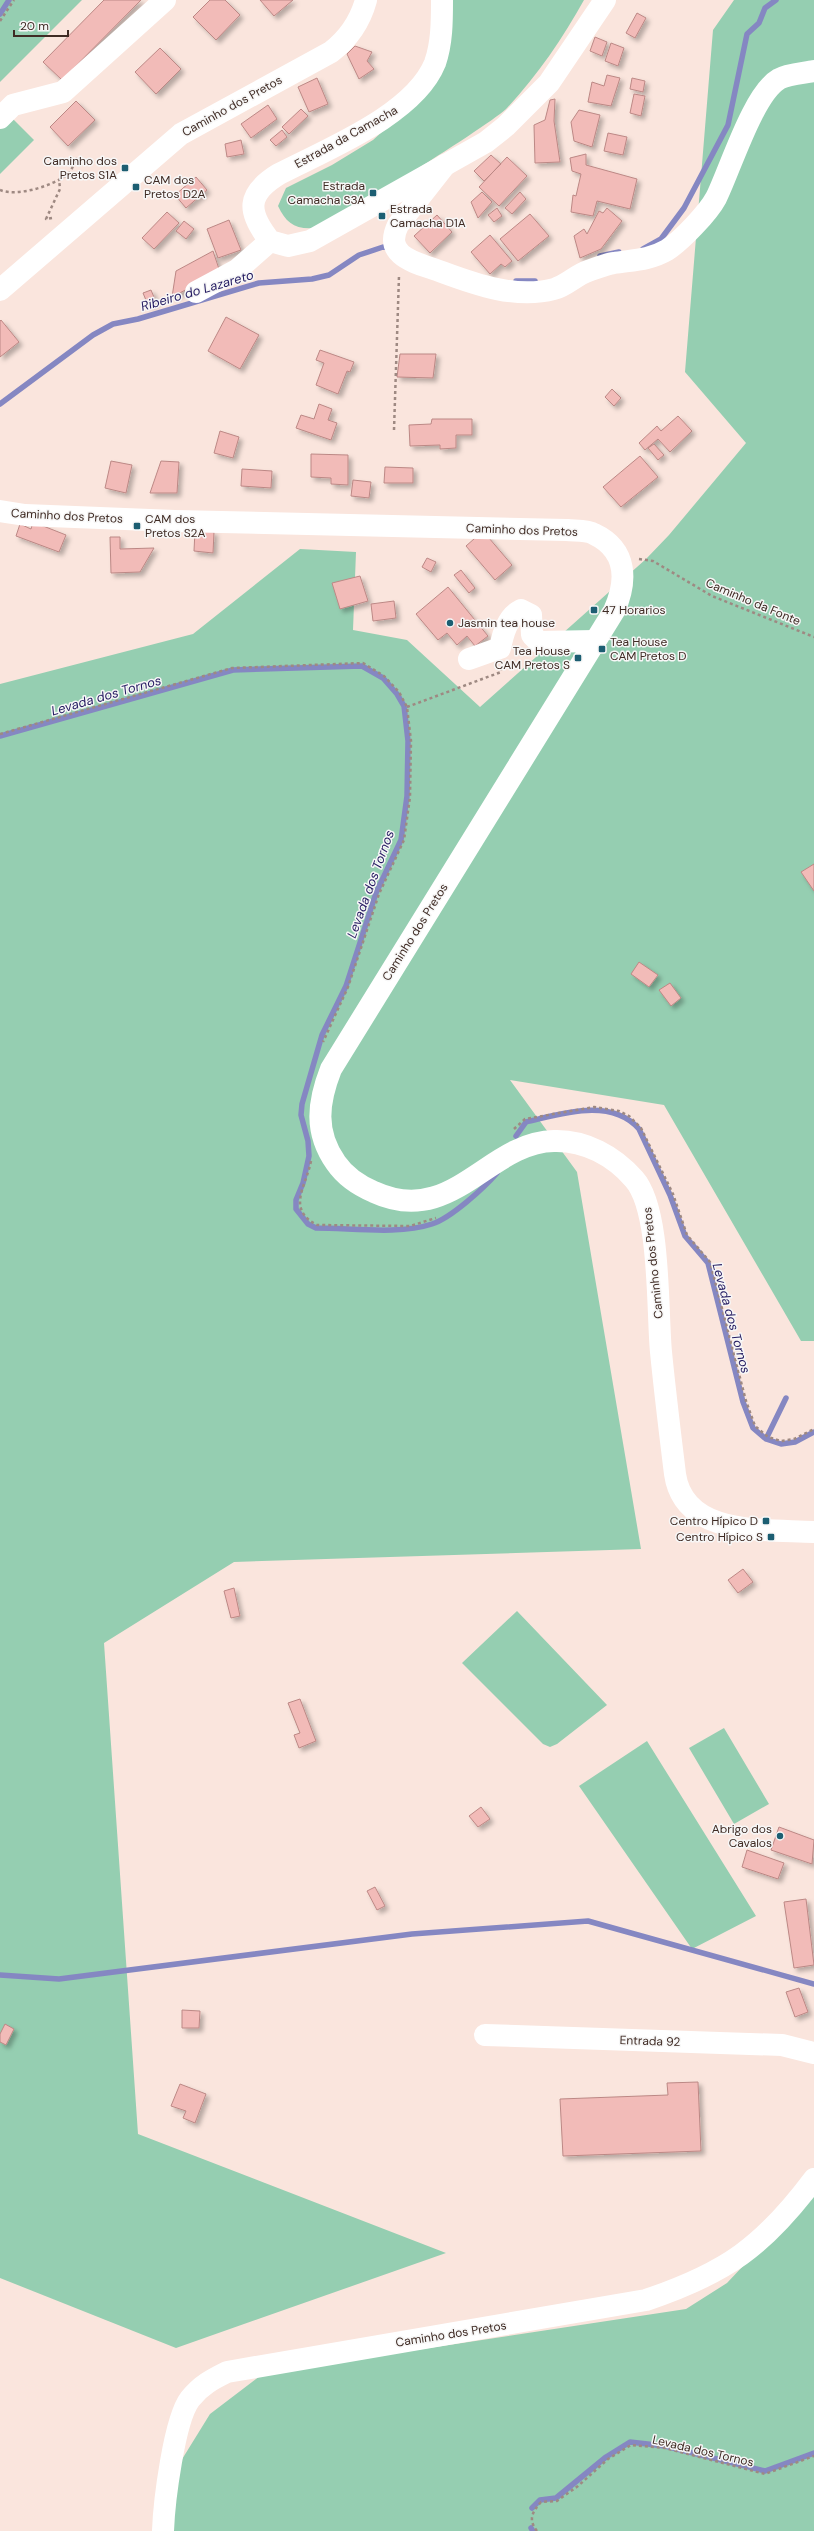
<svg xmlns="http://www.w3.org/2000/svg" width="814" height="2531" viewBox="0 0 814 2531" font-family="'DM Sans',sans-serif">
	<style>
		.green { fill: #95ceb1 }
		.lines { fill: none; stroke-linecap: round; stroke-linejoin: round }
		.stream { stroke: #8587c2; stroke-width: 5.5 }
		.building { fill: #f2bbb8; stroke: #bc8885; filter: url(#shadow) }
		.path { stroke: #9e8982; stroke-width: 2.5; stroke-dasharray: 3 3; stroke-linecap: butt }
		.minor { stroke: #fff; stroke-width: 22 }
		.major { stroke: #fff; stroke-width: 22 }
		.poi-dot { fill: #1c5e72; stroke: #f7f7f7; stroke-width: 1.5 }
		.labels { text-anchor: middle; stroke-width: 3; stroke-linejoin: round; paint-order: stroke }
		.street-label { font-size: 12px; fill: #3f2b24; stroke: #f7f7f7 }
		.poi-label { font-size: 12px; fill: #3f2b24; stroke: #f7f7f7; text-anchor: end }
		.water-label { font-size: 13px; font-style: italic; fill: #241b61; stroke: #f7f7f7 }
	</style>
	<defs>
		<filter id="shadow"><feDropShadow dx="3.5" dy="3.5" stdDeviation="2" flood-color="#0004"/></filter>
	</defs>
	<rect width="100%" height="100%" fill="#fae5dd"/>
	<path class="green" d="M0 0H82L0 82Z
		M451 0H584C563 38 537 76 507 108 496 121 327 227 316 228 295 230 286 223 278 206L286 188 332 165 373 140 414 103Z
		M734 0H814V1341H801L664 1105 510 1080 577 1172 641 1549 234 1562 104 1643 138 2134 446 2253 176 2348 0 2278V684L193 634 300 549 356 552 353 630 407 640 480 707 646 559 669 535 746 443 685 372 713 30Z
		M11 117 34 140 0 174V128Z
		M517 1611 607 1705 557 1744 550 1747 543 1744 462 1663Z
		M724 1728 769 1804 734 1824 689 1748Z
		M647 1741 756 1916 692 1949 579 1786Z
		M814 2191V2531H172L176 2469 210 2414 264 2373 686 2309 727 2283Z"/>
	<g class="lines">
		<path class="stream" d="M0 14 9 0
			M643 249 661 239 684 208 728 125 747 34 759 23 765 8 776 0
			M600 256 619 252
			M516 281H535
			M0 404 93 335 113 324 138 319 259 283 312 279 329 275 359 255 383 247 390 248
			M0 736 233 670 362 666 383 678 397 694 404 706 408 741 407 796 401 840 376 893 346 986 322 1035 302 1104 301 1115 308 1141 309 1156 303 1183 296 1200V1209L308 1224 316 1228C352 1228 399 1235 432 1224 451 1218 484 1188 497 1173
			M516 1136 526 1122C561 1114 611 1097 639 1129L670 1195 685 1236 708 1263 743 1402 753 1428 766 1439 781 1444 795 1442 814 1432
			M766 1439 786 1398
			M0 1975 59 1979 412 1934 588 1921 814 1984
			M532 2508 540 2500 556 2498 606 2457 630 2442 665 2446 765 2471 814 2453
			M531 2528 533 2531"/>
	</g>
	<path class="building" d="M104 0H141L62 80 43 62Z
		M210 0H225L240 15 216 40 193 17Z
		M260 0H293L274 16Z
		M637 13 646 18 635 38 626 33Z
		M595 37 607 42 602 56 590 51Z
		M611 43 624 48 618 66 605 61Z
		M355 46 372 52 367 61 374 69 359 79 347 54Z
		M160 48 181 69 156 94 135 72Z
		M607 75 620 78 611 106 588 102 592 82 604 86Z
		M317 78 328 104 309 112 298 87Z
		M632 78 645 81 643 92 630 89Z
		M634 94 645 96 641 116 630 113Z
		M555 99 554 121 560 162 535 163 534 125 545 120 550 100Z
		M76 101 95 120 68 146 50 127Z
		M268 105 277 119 251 138 241 124Z
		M301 109 308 116 289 134 282 127Z
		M579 110 600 115 592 147 574 141 571 122Z
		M282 130 287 137 276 146 270 140Z
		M608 133 627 137 623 155 604 151Z
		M241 140 244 154 227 157 225 144Z
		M586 154V165L637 179 630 209 597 201 593 216 571 212 573 195 576 196 581 174 572 171 570 158Z
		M491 155 501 164 484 181 474 171Z
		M507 157 527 176 499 206 479 187Z
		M196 177 207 190 186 208 175 195Z
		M482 192 492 202 478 218 471 202Z
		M520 192 526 199 512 214 505 208Z
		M497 208 502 216 494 222 488 215Z
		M607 208 622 221 601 249 580 258 574 236 584 229 587 234 599 211 603 213Z
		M167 212 179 223 154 249 142 238Z
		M530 214 549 236 518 261 500 239Z
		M437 215 452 232 430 253 414 236Z
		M229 220 241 250 218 258 207 229Z
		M184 221 194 229 186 239 176 231Z
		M490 235 512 261 505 267 501 264 490 274 471 252Z
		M213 251 220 272 172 297 176 271Z
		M151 290 156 302 148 305 143 293Z
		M226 317 259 335 240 369 208 351Z
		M1 320 19 342 0 357V321Z
		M320 350 354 362 350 372 347 371 338 394 316 385 324 363 316 360Z
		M400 354H436L433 378 397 377Z
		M612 389 621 398 614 406 605 397Z
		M319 404 332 409 328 420 337 423 331 440 296 428 301 415 314 419Z
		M678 416 692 431 670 452 658 439 645 450 639 443 657 426 661 431Z
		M432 419H472V435H456V448L440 449V445L410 446 409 425 431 424Z
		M220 431 239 437 233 458 214 453Z
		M654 444 664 455 658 460 648 448Z
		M311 454 348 455V485L331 484V478L311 477Z
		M640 456 658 477 621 507 603 487Z
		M111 461 132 465 126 493 105 488Z
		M161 461 179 462 177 493H150Z
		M385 467 413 468V483H384Z
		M242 469 272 471 271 488 241 486Z
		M353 480 371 482 369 498 351 496Z
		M33 522 66 535 59 552 16 536 20 524 31 529Z
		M195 530 214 532 213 553 194 551Z
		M483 531 512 565 495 580 466 546Z
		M110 537H120V549L154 548 140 572 111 573Z
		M427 558 436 562 431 572 422 567Z
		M461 570 475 588 469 593 454 575Z
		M360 576 368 601 340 609 332 583Z
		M448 587 488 636 475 646 467 636 457 645 447 633 438 640 416 614Z
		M394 601 396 618 373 621 371 604Z
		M814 864V891L801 872Z
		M639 962 658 975 649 987 631 974Z
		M670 983 681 998 671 1006 659 990Z
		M743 1569 753 1582 738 1593 728 1580Z
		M234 1588 240 1616 231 1618 224 1591Z
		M300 1699 316 1741 299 1748 294 1735 300 1733 288 1703Z
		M481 1807 490 1819 478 1827 469 1816Z
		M779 1827 814 1840 812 1864 771 1850Z
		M747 1850 784 1863 778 1879 742 1867Z
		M375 1887 385 1906 377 1910 367 1891Z
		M806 1899 814 1965 794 1968 784 1902Z
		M799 1988 808 2012 795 2017 786 1992Z
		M182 2010 200 2011 199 2028H182Z
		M5 2024 14 2029 6 2045 0 2042V2034Z
		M698 2082 701 2151 563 2156 560 2099 668 2095 667 2083Z
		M180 2084 206 2094 195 2123 183 2118 186 2111 171 2106Z"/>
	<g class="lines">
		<path class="path" d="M0 21 14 0
			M0 190C17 197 53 186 68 174 72 170 74 163 77 158
			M52 218 46 219 60 189 59 179
			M394 430 399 276
			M639 559 653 561 712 596 814 637
			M407 707 501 672V667
			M0 734 232 668 363 663 384 676 399 692 407 707 411 741 410 797 404 840 379 894 348 987 323 1042
			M514 1129 525 1119 594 1107 619 1111 629 1116 641 1128 673 1194 687 1235 710 1262 746 1401 755 1426 768 1437 781 1441 794 1439 814 1429
			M311 1161C306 1187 286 1209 317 1225L410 1226 436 1218
			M537 2531C528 2520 532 2512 541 2502L557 2501 578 2486 608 2459 631 2445 665 2448 765 2474 814 2456"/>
		<path class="minor" d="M0 118 13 105 63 92 165 0
			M445 165 398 225C382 258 419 263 442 272 477 285 517 299 554 289 566 286 576 275 588 271 597 268 606 264 614 263 633 260 650 260 667 250 681 241 708 213 716 198 730 170 753 94 779 79 787 74 804 73 814 71
			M196 292 237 270 270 241
			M469 659 500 648C503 634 507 617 521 610L531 615 532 635 539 642 595 641
			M485 2035 782 2045 814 2053"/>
		<path class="major" d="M442 0C442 21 442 43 435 63 414 115 327 149 279 174 246 194 247 212 270 241L288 246 310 241 486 142 506 126 549 83 605 0
			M0 290 181 134 331 52C349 38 360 22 366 0
			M0 511 25 515 175 521 567 530C575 531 587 530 594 534 628 550 627 582 614 611L331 1069C318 1102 314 1132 336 1163 345 1176 360 1186 374 1192 452 1228 488 1142 554 1141 585 1140 614 1156 634 1179 661 1209 657 1311 661 1352 665 1393 670 1433 675 1474 684 1537 765 1529 814 1532
			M163 2531C164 2503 174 2420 190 2399 201 2385 213 2379 227 2372L646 2300C726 2273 763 2247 814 2179"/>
	</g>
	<g class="poi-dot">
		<rect x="121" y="164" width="8" height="8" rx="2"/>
		<rect x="132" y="183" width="8" height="8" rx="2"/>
		<rect x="369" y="189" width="8" height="8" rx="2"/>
		<rect x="378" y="212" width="8" height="8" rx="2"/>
		<rect x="133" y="522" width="8" height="8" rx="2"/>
		<rect x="590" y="606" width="8" height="8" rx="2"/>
		<circle cx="450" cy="623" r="4"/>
		<rect x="598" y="645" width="8" height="8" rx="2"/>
		<rect x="574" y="654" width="8" height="8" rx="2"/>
		<rect x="762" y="1517" width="8" height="8" rx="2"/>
		<rect x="767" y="1533" width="8" height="8" rx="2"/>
		<circle cx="780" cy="1836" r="4"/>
	</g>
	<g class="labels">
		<g class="street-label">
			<text transform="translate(232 106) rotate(-29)" y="4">Caminho dos Pretos</text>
			<text transform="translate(346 137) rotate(-29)" y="4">Estrada da Camacha</text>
			<text transform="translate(67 516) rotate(3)" y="4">Caminho dos Pretos</text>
			<text transform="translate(522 530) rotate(2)" y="4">Caminho dos Pretos</text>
			<text transform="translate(753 602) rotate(23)" y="4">Caminho da Fonte</text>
			<text transform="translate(415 932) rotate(-58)" y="4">Caminho dos Pretos</text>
			<text transform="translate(653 1263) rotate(-96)" y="4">Caminho dos Pretos</text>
			<text transform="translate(650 2041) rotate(2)" y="4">Entrada 92</text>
			<text transform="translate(451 2334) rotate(-9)" y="4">Caminho dos Pretos</text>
			<text transform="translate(703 2451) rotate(13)" y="4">Levada dos Tornos</text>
		</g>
		<g class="poi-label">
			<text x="117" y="165">Caminho dos<tspan x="117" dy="14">Pretos S1A</tspan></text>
			<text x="144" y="184" text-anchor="start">CAM dos<tspan x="144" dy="14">Pretos D2A</tspan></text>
			<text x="365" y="190">Estrada<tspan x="365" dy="14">Camacha S3A</tspan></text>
			<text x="390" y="213" text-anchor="start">Estrada<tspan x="390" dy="14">Camacha D1A</tspan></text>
			<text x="145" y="523" text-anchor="start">CAM dos<tspan x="145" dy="14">Pretos S2A</tspan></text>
			<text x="602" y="614" text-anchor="start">47 Horarios</text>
			<text x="458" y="627" text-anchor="start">Jasmin tea house</text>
			<text x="610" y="646" text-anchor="start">Tea House<tspan x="610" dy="14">CAM Pretos D</tspan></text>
			<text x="570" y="655">Tea House<tspan x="570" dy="14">CAM Pretos S</tspan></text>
			<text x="758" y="1525">Centro Hípico D</text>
			<text x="763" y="1541">Centro Hípico S</text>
			<text x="772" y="1833">Abrigo dos<tspan x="772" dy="14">Cavalos</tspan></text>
		</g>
		<g class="water-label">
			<text transform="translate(197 290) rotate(-16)" y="5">Ribeiro do Lazareto</text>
			<text transform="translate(106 695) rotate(-16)" y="5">Levada dos Tornos</text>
			<text transform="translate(370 884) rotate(-70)" y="5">Levada dos Tornos</text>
			<text transform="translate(732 1318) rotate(75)" y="5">Levada dos Tornos</text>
		</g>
	</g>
	<path d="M14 30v6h54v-6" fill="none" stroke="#3f2b24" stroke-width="2"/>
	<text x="20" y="30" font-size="12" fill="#3f2b24" stroke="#f7f7f7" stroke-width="3" paint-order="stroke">20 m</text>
</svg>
